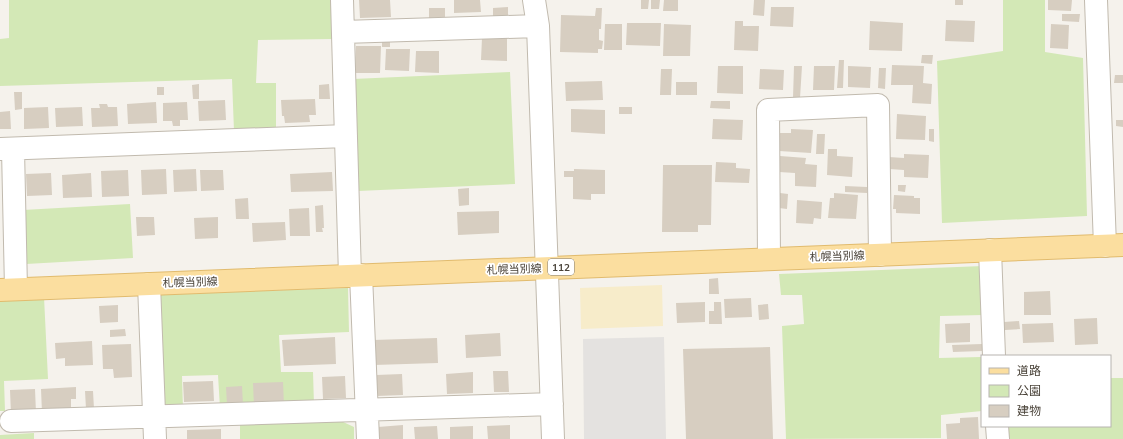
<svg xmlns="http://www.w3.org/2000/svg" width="1123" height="439" viewBox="0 0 1123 439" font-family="'Nunito Sans','Noto Sans JP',sans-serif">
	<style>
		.green { fill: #d3e8b6 }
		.sand { fill: #f7ecca }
		.parking { fill: #e4e2e0 }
		.building { fill: #d7cec1 }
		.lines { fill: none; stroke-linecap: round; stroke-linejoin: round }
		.minor-casing { stroke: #c1baae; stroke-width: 24 }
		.major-casing { stroke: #e1bb6e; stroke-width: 24 }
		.minor { stroke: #fff; stroke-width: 22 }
		.major { stroke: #fbde9f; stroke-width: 22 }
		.labels { text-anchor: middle; stroke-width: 3.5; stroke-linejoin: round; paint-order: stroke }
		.shield { fill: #fff; stroke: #807b74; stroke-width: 1 }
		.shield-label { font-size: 10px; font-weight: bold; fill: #4a4339 }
		.street-label { font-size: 11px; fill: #4a4339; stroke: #fff }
	</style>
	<rect width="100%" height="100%" fill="#f5f2ec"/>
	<path class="green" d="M9 0H333V39L258 40 256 83H276V130L234 131 232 79 0 86V39L9 38Z
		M1003 0H1045V52L1083 58 1087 216 942 223 937 61 1003 51Z
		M510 72 515 184 358 191 353 79Z
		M130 204 133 258 26 264 23 210Z
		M983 266V315L940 316 939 358 981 357 982 411 941 415V438L786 439 782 326 804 324 802 295H781L779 274Z
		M348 288 349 332 279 335 281 372H313L314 405 220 408 218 375 182 376 183 410 159 411 156 294Z
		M44 297 48 379 4 381 5 411H0V299Z
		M1110 378H1123V439H1009V426H1110Z
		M341 421 354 427V439H240V422Z
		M34 433V439H0V435Z"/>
	<path class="sand" d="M662 285 663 326 581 329 580 288Z"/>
	<path class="parking" d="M664 337 666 439H584L583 339Z"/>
	<path class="building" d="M359 0H390L391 17 360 18Z
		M454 0H480L481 12 454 13Z
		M641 0H649L648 9H641Z
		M651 0H660L659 9H651Z
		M664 0H678V11H663Z
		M754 0H765L764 16 753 15Z
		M955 0H963V5H955Z
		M1048 0H1072L1071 11 1048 10Z
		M508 7V16H493V8Z
		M771 7H794L793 27 770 26Z
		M429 8H445V17L429 18Z
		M596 8H602L601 29H599V40L603 41 602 49H598V53L560 52 561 15 595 16Z
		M1062 14H1080L1079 22 1062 21Z
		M946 20 975 21 974 42 945 41Z
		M735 21H743V26H759L758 51 734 50Z
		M870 21 903 23 902 51 869 50Z
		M627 23H661L660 46 626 45Z
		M605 24H622V50H604Z
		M664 24 691 25 690 56H663Z
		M1051 24 1069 25 1068 49 1050 48Z
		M482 38H507V61L481 60Z
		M382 40H390V47H382Z
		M356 46H381L380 73H355Z
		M386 49H410L409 71 385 70Z
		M416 51H439V73L415 72Z
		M922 55H933L932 64 921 63Z
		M839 60H844L843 88H837Z
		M892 65 924 66 923 83 932 84 931 104 912 103 913 85H891Z
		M718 66H743V94L717 93Z
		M794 66H802L800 98H793Z
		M814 66H835L834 90H813Z
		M848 66 871 67 870 88 848 87Z
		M879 68H886L885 89 878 88Z
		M661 69H672L671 95H660Z
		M760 69 784 70 783 90 759 89Z
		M1115 75H1123V83H1114Z
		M602 81 603 100 566 101 565 82Z
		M676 82H697V95H676Z
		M199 84V99H193L192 85Z
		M329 84 330 99H319V85Z
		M157 87H164V95H157Z
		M14 92H22V109L15 110Z
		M315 99 316 115H309L310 122 285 123 284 116H282L281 100Z
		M225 100 226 120 199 121 198 101Z
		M711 101H730V109L710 108Z
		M156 102 157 123 128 124 127 104Z
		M187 102 188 120H180V126H173L172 121H163V103Z
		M99 104H107L108 107H117L118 126 92 127 91 108H100Z
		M48 107 49 128 24 129V108Z
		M82 107 83 126 56 127 55 108Z
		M619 107H632V114H619Z
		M571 109 605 110V134L571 132Z
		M10 111 11 129H0V112Z
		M897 114 926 116 925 140 896 139Z
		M713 119 743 120 742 140 712 139Z
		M1116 120H1123V127L1116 126Z
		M791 129 813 130 811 153 779 151 780 133H791Z
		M929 129H934V142L929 141Z
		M817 134H825L824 154H816Z
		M828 149H837V156L853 157 852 177 827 175Z
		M904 154 929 155 928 178 904 177V170L889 169V157L904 158Z
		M780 156 806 158 805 164 817 165 816 187 795 186V173L779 172Z
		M716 162 736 163V168L750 169 749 183 715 182Z
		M663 165H712L711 225H698V232H662Z
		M166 169 167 194 142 195 141 170Z
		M196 169 197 191 174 192 173 170Z
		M574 169 605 170V194H591V200L573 199V177H564V171H574Z
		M128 170 129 196 102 197 101 171Z
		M200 170H223L224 190 201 191Z
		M332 172 333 191 291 192 290 174Z
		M51 173 52 195 27 196 26 174Z
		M91 173 92 197 63 198 62 175Z
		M898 185H906L905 192 898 191Z
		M845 186 867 187V193L845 192Z
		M469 188V205L459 206 458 189Z
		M780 193 788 194 787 209 779 208Z
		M834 193 858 195 856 219 828 218 830 198H834Z
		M894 195 914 196V198H920V214L896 213V209H893Z
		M248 198 249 219H236L235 199Z
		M797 200 822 202 821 219 814 218 813 224 796 223Z
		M323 205 324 228H322L323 232H316L315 206Z
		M309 208 310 236H290L289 209Z
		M499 211V233L458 235 457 212Z
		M136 217H154L155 235 137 236Z
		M218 217V238L195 239 194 218Z
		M285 222 286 240 253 242 252 223Z
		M718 278 719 294H709V279Z
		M1050 291 1051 315H1024V292Z
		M751 298 752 317 725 318 724 299Z
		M705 302V322L677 323 676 303Z
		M714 302H721L722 324H709V311H714Z
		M768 304 769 319 759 320 758 305Z
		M118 305V322L100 323 99 306Z
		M1097 318 1098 344 1075 345 1074 319Z
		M1019 321 1020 329 1005 330 1004 322Z
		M970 323V342L946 343 945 324Z
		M1053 323 1054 342 1023 343 1022 324Z
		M125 329 126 336 110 337V330Z
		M500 333 501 356 466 358 465 335Z
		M335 337 336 364 284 366 282 340Z
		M437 338 438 363 374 365 373 340Z
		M92 341 93 365 65 366V358L56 359 55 343Z
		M131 344 132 377 114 378 113 369H103L102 345Z
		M982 344V351L953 352 952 345Z
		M770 347 773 439H686L683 349Z
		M493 371H508L509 392H494Z
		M473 372V393L447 394 446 374Z
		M402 374 403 395 377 396 376 375Z
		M345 376 346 398 323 399 322 377Z
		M213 381 214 401 184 402 183 382Z
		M283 382 284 405 254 407 253 383Z
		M242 386 243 405H227L226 387Z
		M76 387V399H71V411L42 413 41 389Z
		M35 389 36 413 11 414 10 390Z
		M85 391H93L94 409H86Z
		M978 417 979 439H947L946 424 960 423V418Z
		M403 425V439H378V427Z
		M510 425V439H488L487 426Z
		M437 426 438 439H415L414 427Z
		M473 426V439H450V427Z
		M221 429V439H187V430Z"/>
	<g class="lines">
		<g class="minor-casing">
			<path id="minor" d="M342 0 350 276
				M534 0 538 26 553 439
				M1096 0 1105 246
				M343 32 538 26
				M0 149 346 136
				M13 149 16 289
				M990 250 994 356
				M769 259 768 110 878 105 880 255
				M361 275 368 439
				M149 284 155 439
				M11 421 552 404
				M997 426 998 439"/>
		</g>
		<g class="major-casing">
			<path id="major" d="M0 290 1123 245"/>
		</g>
		<use href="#minor" class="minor"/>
		<use href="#major" class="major"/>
	</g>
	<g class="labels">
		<rect class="shield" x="548" y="259" width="26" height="16" rx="3"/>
		<g class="shield-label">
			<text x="561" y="271">112</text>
		</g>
		<g class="street-label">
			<text transform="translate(837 256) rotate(-2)" y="4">札幌当別線</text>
			<text transform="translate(514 269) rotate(-2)" y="4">札幌当別線</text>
			<text transform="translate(190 282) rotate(-2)" y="4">札幌当別線</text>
		</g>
	</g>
	<rect x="981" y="355" width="130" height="72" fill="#ffffff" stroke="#b7b4b0"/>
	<rect x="989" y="368" width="20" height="6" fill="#fbde9f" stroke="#b7b4b0"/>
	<text x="1017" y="375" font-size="12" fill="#4a4339">道路</text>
	<rect x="989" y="385" width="20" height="12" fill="#d3e8b6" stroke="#b7b4b0"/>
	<text x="1017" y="395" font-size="12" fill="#4a4339">公園</text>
	<rect x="989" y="405" width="20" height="12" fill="#d7cec1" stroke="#b7b4b0"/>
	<text x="1017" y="415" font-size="12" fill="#4a4339">建物</text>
</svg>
